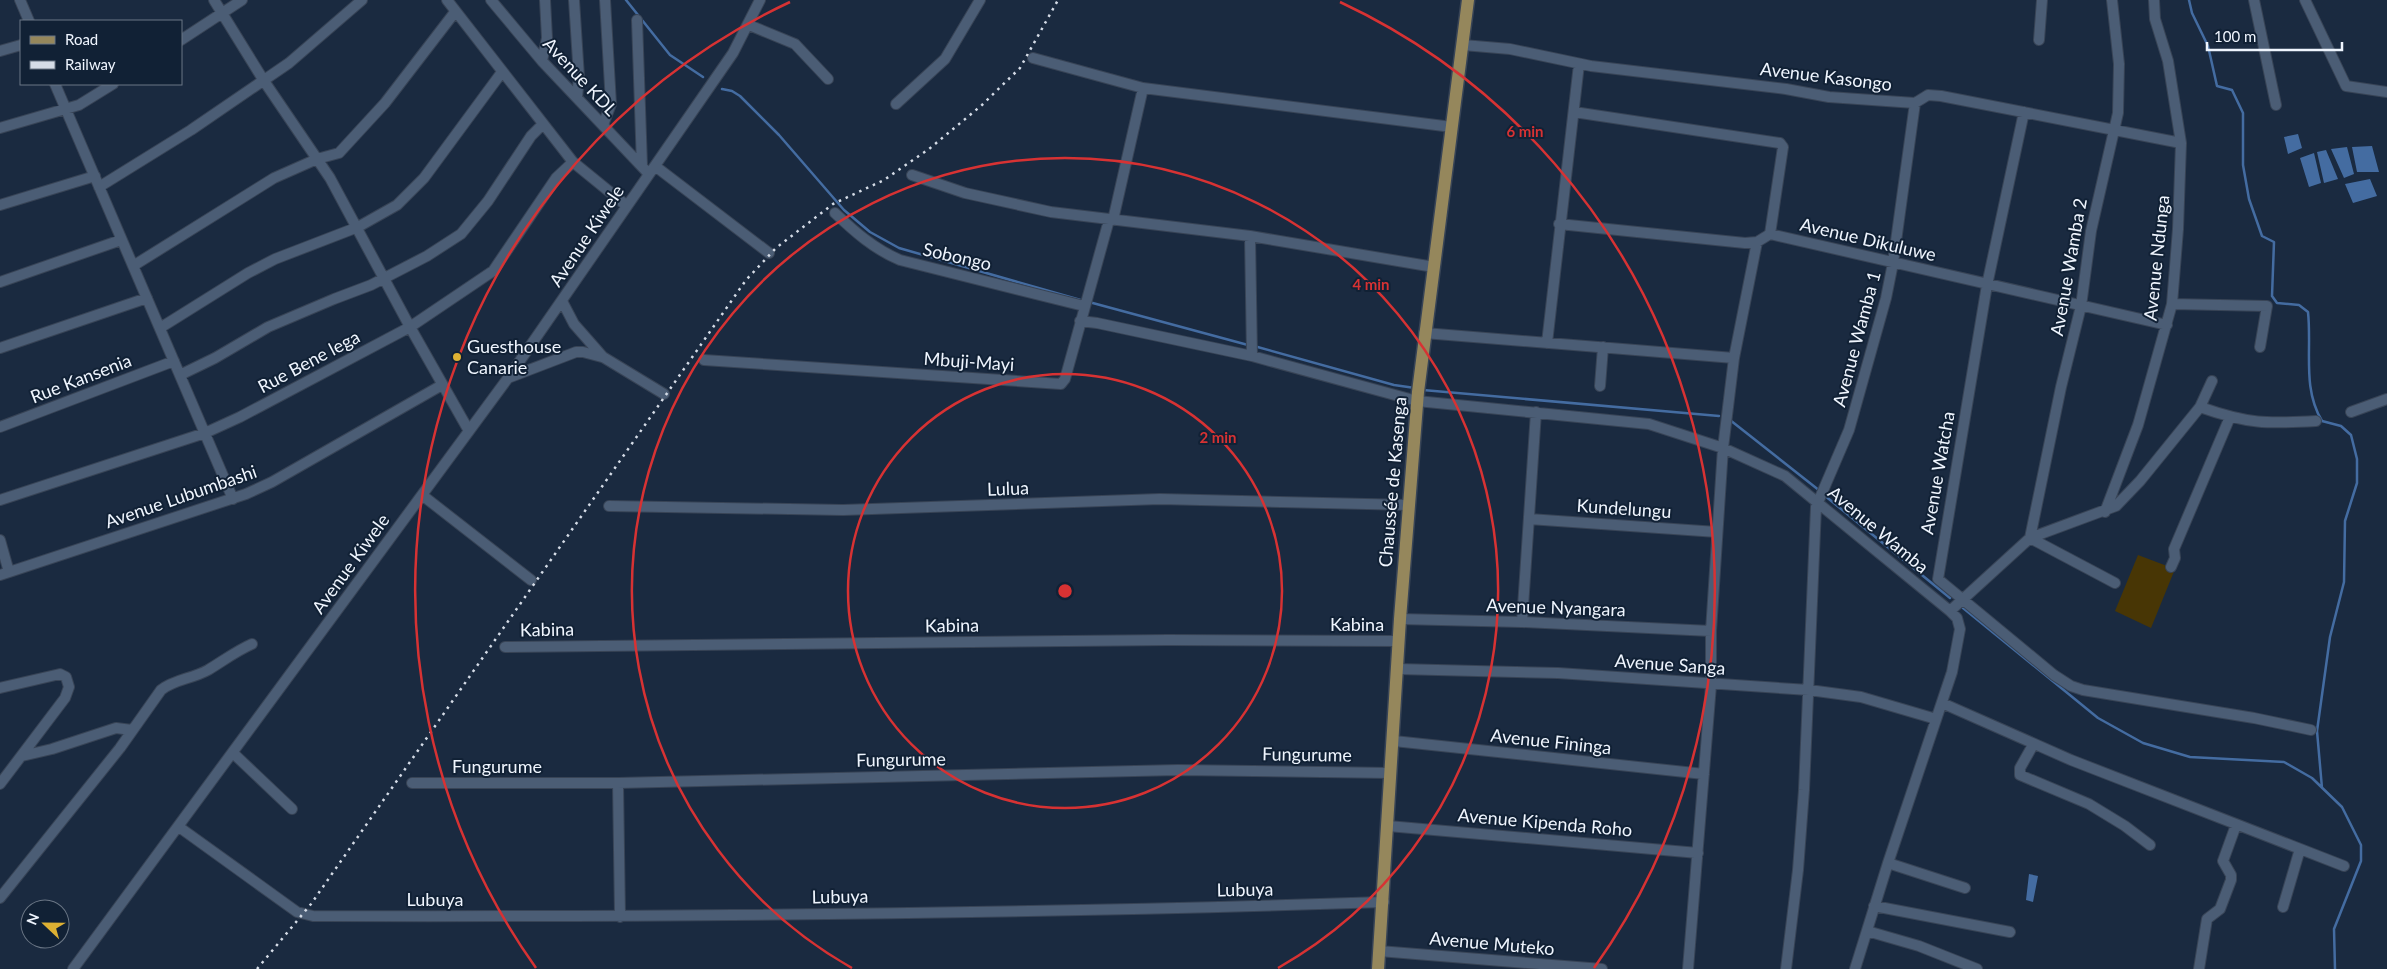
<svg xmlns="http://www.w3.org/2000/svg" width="2387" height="969" viewBox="0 0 2387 969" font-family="Lato,sans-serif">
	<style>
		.green { fill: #483605 }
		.water { fill: #446ca1 }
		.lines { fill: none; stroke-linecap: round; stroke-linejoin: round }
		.stream { stroke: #446ca1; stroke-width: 2.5 }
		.minor-casing { stroke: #384456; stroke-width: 12 }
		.major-casing { stroke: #384456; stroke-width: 15 }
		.minor { stroke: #4b5d75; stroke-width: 10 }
		.major { stroke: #95875c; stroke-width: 12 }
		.rail { stroke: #d5dce7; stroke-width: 2.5; stroke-dasharray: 2.5 5; stroke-linecap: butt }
		.ring { fill: none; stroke: #d73233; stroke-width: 2.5 }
		.poi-dot { fill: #deb133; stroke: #112135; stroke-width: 2 }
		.labels { text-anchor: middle; stroke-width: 4; stroke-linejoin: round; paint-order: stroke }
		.street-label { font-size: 18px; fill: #eff5fe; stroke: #112135 }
		.poi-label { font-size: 18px; fill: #eff5fe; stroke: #112135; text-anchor: start }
		.centre { fill: #d73233; stroke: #112135; stroke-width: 2.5 }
		.ring-label { font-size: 15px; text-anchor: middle; font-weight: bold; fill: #d73233; stroke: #112135; stroke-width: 4; stroke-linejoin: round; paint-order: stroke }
	</style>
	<rect width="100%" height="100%" fill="#1a2a40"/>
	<path class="green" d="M2138 555 2175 569 2151 628 2115 611Z"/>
	<path class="water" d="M2298 134 2302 148 2288 154 2284 137Z
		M2372 146 2379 172H2357L2352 147Z
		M2347 147 2354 174 2344 178 2331 149Z
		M2326 150 2338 179 2324 183 2317 152Z
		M2314 153 2321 183 2309 187 2300 158Z
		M2370 179 2377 196 2353 203 2345 184Z
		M2029 874 2038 876 2033 902 2026 900Z"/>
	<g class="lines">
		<path class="stream" d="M626 0 670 55 703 77
			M2189 0 2192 13 2208 46 2217 86 2232 90 2243 113V165L2249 199 2262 236 2274 242 2272 296 2277 303 2299 305 2308 312C2312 350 2302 388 2322 421L2341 426 2351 435 2357 459V483L2345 521 2344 582 2330 637 2317 731 2322 788
			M722 89 732 91 740 96 779 135 844 210 870 232 899 248 1084 301
			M1089 302 1248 345
			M1254 346 1394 385 1415 388
			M1423 390 1719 416
			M1730 420 1820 491
			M1824 495 1950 598
			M1963 608 2098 718 2143 743 2190 757 2284 762 2312 778 2342 807 2361 845V861L2334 929 2335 969"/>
		<g class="minor-casing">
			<path id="minor" d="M20 0 29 21
				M214 0 264 81 330 178 410 327 469 431
				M447 0 573 162 627 206
				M491 0 542 61 649 174
				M574 0 579 77 577 98
				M2112 0 2119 64 2118 113 2091 231 2081 306 2061 387 2030 538 2115 583
				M2254 0 2276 105
				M2305 0 2346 86 2387 92
				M637 20 642 166
				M749 25 795 44 828 79
				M181 40 242 0
				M2039 40 2042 0
				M1463 45 1510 49 1591 66 1786 89 1829 97 1915 103 1928 95 1941 96 2181 143
				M0 51 21 45
				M1033 58 1143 88 1452 127
				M542 61 547 38 545 0
				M55 84 233 499
				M896 104 945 59 980 0
				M1574 112 1780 143 1783 147 1770 234
				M2024 112 1987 285 1938 579 2054 675 2071 686 2083 690 2254 718 2311 730
				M603 125 611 104 605 0
				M0 128 79 105 113 84
				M655 166 769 253
				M912 175 965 193 1051 212 1250 236 1434 267
				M99 187 191 130 289 63 362 0
				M0 205 95 176
				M835 213C855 232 874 249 900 260L1084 306
				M1113 220 1143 88
				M1559 224 1745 243 1757 242 1770 234 2167 325
				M1250 236 1252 356
				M133 266 274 178 317 159 339 153 385 103 455 12
				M0 282 121 240
				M562 301 574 324 603 357 664 394
				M2172 304 2267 306 2260 347
				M1080 321 1097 323 1252 356 1417 401 1649 424 1723 448 1785 476 1950 611 1957 618 1960 629 1952 672 1888 863 1855 969
				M160 328 248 273 275 259 358 227 397 205 424 178 502 72
				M1424 333 1734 358
				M1547 343 1579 64
				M0 348 147 298
				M704 360 1061 384 1065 379 1109 220
				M180 375 215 358 268 327 334 299 371 285 427 256 461 234 488 201 531 136 543 124
				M508 378 576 352H583L602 357
				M1600 386 1603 347
				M2200 407C2248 424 2267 424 2316 421
				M2351 412 2387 399
				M0 427 174 361
				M422 495 531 580
				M0 500 205 433 240 417 410 327 493 271 556 178 573 162
				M609 506 843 510 1160 499 1409 505
				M2105 512 2138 425 2172 304 2178 229 2181 143 2168 61 2155 19 2154 0
				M1529 519 1717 532
				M0 540 9 572
				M2171 567 2175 558 2174 549 2230 417
				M0 575 246 494 272 482 442 385
				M1950 611 2030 538 2116 506 2140 481 2200 407 2212 381
				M1400 619 1522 622 1711 631
				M1522 622 1536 412
				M505 647 1168 640 1399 641
				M1398 669 1558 673 1809 690 1861 697 1936 719
				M0 688 60 674 66 677 69 687 65 698 0 784
				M1942 703 2071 760 2344 866
				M1394 741 1704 774
				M2033 745 2020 768V775L2089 804 2125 826 2150 845
				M233 753 292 809
				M22 756 52 749 116 728 132 730
				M412 783H618L1178 770 1391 773
				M618 783 620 917
				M1388 826 1698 853
				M179 827 297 912 313 916C670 917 1027 914 1384 902
				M1888 863 1965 888
				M0 898 120 748 161 690C175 679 192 679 208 670 223 661 236 651 252 644
				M1874 906 2010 932
				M2283 907 2300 849
				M1867 931 1919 946 1977 969
				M1379 951 1602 969
				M73 969 508 378 733 53 760 0
				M1688 969 1711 685V631L1723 448 1734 358 1757 242
				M1786 969 1798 870 1804 790 1816 507 1849 430 1886 298 1893 263 1915 103
				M2199 969 2207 919 2220 909 2231 880V875L2223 861 2236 825"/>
		</g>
		<g class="major-casing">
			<path id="major" d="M1378 969 1400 619 1418 392 1468 0"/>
		</g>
		<use href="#minor" class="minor"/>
		<use href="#major" class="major"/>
		<path class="rail" d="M257 969 311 904 746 280 776 248 833 204 884 180 929 149 982 105 1020 68 1058 0"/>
	</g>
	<g class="ring">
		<circle cx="1065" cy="591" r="217"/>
		<path d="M852 968A433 433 0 1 1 1278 968"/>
		<path d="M536 968A650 650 0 0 1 790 2M1340 2A650 650 0 0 1 1594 968"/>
	</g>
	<circle class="poi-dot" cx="457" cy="357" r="5"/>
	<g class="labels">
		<g class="street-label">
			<text transform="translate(580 77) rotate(47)" y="6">Avenue KDL</text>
			<text transform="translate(1826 77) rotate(7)" y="6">Avenue Kasongo</text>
			<text transform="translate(587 236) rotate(-56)" y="6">Avenue Kiwele</text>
			<text transform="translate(1868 240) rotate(13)" y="6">Avenue Dikuluwe</text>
			<text transform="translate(957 257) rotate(13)" y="6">Sobongo</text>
			<text transform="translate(2157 258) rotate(-84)" y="6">Avenue Ndunga</text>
			<text transform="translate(2069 267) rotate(-80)" y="6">Avenue Wamba 2</text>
			<text transform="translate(1857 339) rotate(-75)" y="6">Avenue Wamba 1</text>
			<text transform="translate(309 362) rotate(-28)" y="6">Rue Bene lega</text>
			<text transform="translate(969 362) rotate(4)" y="6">Mbuji-Mayi</text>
			<text transform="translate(81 379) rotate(-21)" y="6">Rue Kansenia</text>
			<text transform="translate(1938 473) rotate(-80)" y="6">Avenue Watcha</text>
			<text transform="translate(1393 482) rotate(-85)" y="6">Chaussée de Kasenga</text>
			<text transform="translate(1008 489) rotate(-2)" y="6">Lulua</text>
			<text transform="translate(181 497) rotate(-19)" y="6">Avenue Lubumbashi</text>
			<text transform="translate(1624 509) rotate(4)" y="6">Kundelungu</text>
			<text transform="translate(1878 530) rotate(40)" y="6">Avenue Wamba</text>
			<text transform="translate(351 564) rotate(-54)" y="6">Avenue Kiwele</text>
			<text transform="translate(1556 608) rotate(2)" y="6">Avenue Nyangara</text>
			<text x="1357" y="631">Kabina</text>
			<text transform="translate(952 626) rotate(-1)" y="6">Kabina</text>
			<text transform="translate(547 630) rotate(-1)" y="6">Kabina</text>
			<text transform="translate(1670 665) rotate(4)" y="6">Avenue Sanga</text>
			<text transform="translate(1551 742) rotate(6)" y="6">Avenue Fininga</text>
			<text transform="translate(1307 755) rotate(1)" y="6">Fungurume</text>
			<text transform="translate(901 760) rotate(-1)" y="6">Fungurume</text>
			<text x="497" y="773">Fungurume</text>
			<text transform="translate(1545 823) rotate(5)" y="6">Avenue Kipenda Roho</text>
			<text transform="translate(1245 890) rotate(-1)" y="6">Lubuya</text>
			<text transform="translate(840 897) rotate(-1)" y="6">Lubuya</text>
			<text x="435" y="906">Lubuya</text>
			<text transform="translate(1492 944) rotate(5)" y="6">Avenue Muteko</text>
		</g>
		<g class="poi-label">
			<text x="467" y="353">Guesthouse<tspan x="467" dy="21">Canarie</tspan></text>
		</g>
	</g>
	<circle cx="1065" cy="591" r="8" class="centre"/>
	<g class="ring-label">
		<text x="1525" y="137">6 min</text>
		<text x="1371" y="290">4 min</text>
		<text x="1218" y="443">2 min</text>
	</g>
	<rect x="20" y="20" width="162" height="65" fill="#112135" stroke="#6a7685"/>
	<rect x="30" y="36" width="25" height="8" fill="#95875c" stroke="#6a7685"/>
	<text x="65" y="45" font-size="15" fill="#eff5fe">Road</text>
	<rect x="30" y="61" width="25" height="8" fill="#d5dce7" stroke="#6a7685"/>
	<text x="65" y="70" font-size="15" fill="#eff5fe">Railway</text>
	<g transform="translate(45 924) rotate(292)"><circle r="24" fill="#112135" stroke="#6a7685"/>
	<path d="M0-4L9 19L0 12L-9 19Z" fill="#deb133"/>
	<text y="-8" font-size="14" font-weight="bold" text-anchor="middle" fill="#eff5fe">N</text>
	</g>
	<path d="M2207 42v8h135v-8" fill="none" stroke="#eff5fe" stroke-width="2.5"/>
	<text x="2214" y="42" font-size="15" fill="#eff5fe" stroke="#112135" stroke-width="4" paint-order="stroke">100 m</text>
</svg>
